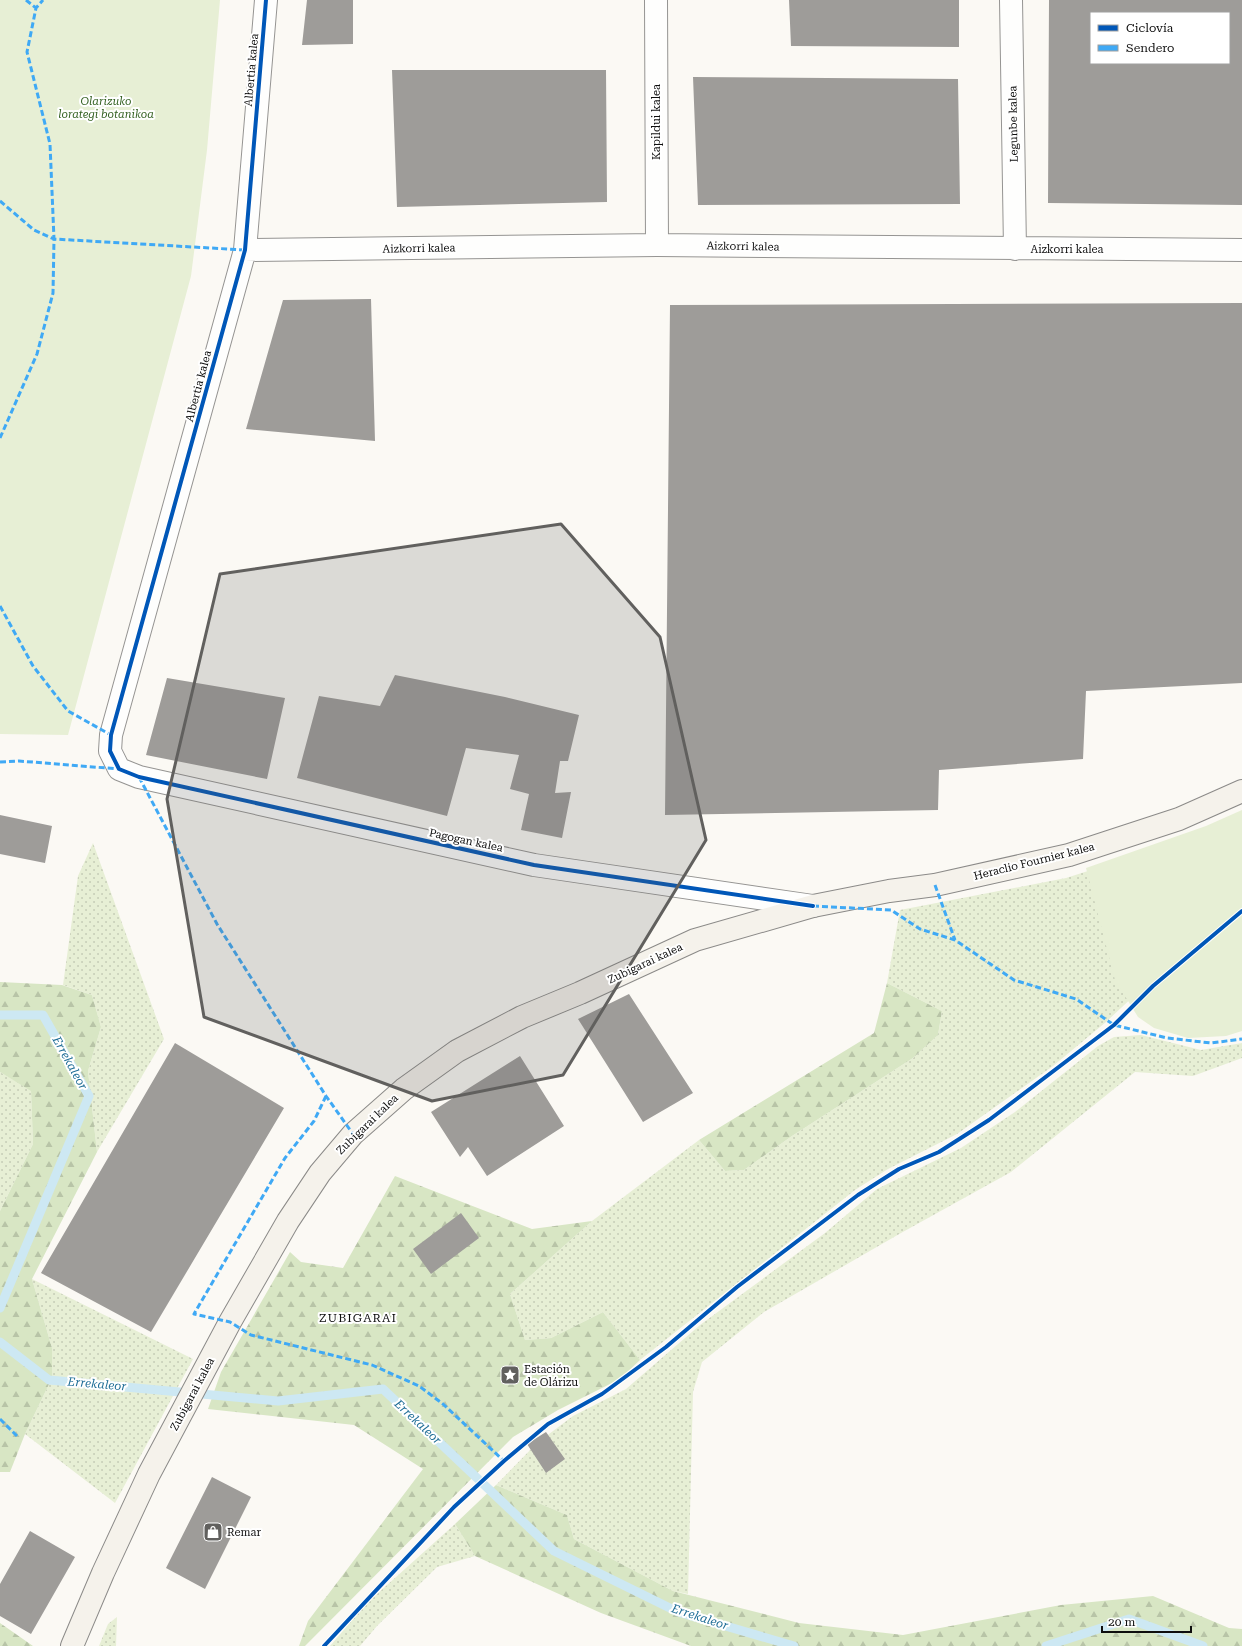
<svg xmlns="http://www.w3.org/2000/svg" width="1242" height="1646" viewBox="0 0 1242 1646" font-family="'Roboto Serif',serif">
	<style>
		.grass { fill: url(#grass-dots) }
		.forest { fill: url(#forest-firs) }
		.park { fill: #e7efd5 }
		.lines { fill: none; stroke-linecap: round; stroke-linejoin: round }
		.stream { stroke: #cde8f3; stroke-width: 9 }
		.building { fill: #9e9c99; fill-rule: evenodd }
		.street-casing { stroke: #959492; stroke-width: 24 }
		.secondary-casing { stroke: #8b8a88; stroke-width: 24 }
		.street { stroke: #fefefd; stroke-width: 22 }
		.secondary { stroke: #f5f2eb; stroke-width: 22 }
		.quiet { stroke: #3fa9f5; stroke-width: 3; stroke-dasharray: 6 3; stroke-linecap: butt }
		.cycleway-casing { stroke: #fff; stroke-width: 6 }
		.cycleway { stroke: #0057b8; stroke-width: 4 }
		.marked { fill: #61605e; fill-opacity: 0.2; stroke: #61605e; stroke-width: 3; stroke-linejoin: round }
		.labels { text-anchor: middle; stroke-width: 4; stroke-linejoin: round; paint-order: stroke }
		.street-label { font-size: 11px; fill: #0e0e0e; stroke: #fff }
		.park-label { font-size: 11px; font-style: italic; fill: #356223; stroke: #fff }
		.poi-label { font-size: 11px; fill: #0e0e0e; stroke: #fff; text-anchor: start }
		.water-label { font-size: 12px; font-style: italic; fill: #206e97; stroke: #fff }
		.neighbourhood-label { font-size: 12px; letter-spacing: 1px; fill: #0e0e0e; stroke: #fff }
	</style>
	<defs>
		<pattern id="grass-dots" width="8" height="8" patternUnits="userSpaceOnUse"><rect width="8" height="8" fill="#e7efd5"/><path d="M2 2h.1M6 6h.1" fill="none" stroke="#c5ccb6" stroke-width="1.8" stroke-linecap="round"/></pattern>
		<pattern id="forest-firs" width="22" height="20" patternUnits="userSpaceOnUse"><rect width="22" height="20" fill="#d8e6c4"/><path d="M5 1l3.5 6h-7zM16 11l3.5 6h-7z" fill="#b8c4a7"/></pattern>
	</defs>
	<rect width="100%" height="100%" fill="#fbf9f4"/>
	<path class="grass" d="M93 843 164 1039 97 1152 88 1071 101 1027 92 995 63 985 78 876Z
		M1138 855 1153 978 1106 1022 1053 1066 957 1134 888 1169 855 1190 640 1360 603 1312 551 1338 525 1340 510 1294 592 1221 699 1140 725 1171 744 1170 792 1136 913 1058 938 1035 942 1011 887 983 900 910 1066 878Z
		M1141 1035 1201 1050 1242 1043V1058L1193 1076 1135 1072 1011 1172 901 1233 764 1312 702 1362 693 1392 688 1594 673 1591 574 1539 567 1515 496 1485 537 1443 573 1416 626 1389 700 1325 825 1233 877 1189 961 1148 1015 1112 1098 1046 1114 1037Z
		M0 1072 31 1090 33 1144 0 1211Z
		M32 1279 193 1359 115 1503 25 1434 52 1378V1348Z
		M455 1524 475 1556 437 1567 377 1626 360 1646H330L366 1604Z
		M117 1617 116 1646H99L108 1624Z"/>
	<path class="forest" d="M0 982 62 985 92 995 101 1027 88 1071 97 1152 32 1279 52 1348V1378L25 1434 10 1472H0V1211L33 1144 31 1091 0 1072Z
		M887 983 942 1011 938 1035 913 1058 792 1136 744 1170 725 1171 699 1140 874 1033Z
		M395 1176 532 1229 592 1221 510 1294 525 1340 551 1338 603 1312 640 1360 620 1379 558 1410 513 1437 305 1646H299L308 1621 423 1469 354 1425 208 1409 221 1372 290 1252 301 1262 343 1268Z
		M496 1485 567 1515 574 1539 673 1591 799 1623 903 1635 1061 1605 1153 1596 1229 1628 1242 1629V1646H691L601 1613 475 1556 455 1524Z
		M0 1623 33 1646H0Z"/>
	<path class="park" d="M0 0H220L207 150 191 276 68 735 0 734Z
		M1242 810V1031L1226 1036 1188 1038 1154 1028 1138 1017 1115 980 1086 868 1206 826Z"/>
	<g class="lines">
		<path class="stream" d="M0 1015H43L89 1096 0 1308
			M0 1342 49 1380 278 1401 383 1389 554 1551 678 1612 794 1646
			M1046 1646 1129 1619 1203 1646"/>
	</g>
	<path class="building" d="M307 0H353V44L302 45Z
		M789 0H959V47L791 46Z
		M1049 0H1242V205L1048 203ZM1091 13H1229V63H1091Z
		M392 70H606L607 202 397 207Z
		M693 77 958 79 960 204 698 205Z
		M371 299 375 441 246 429 283 300Z
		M1242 303V683L1086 691 1083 759 939 770 938 810 665 815 670 305Z
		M395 675 505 697 579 715 568 761H560L555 793 571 792 562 838 521 830 529 794 510 789 519 755 466 748 447 816 297 778 319 696 380 706Z
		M167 678 285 698 267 779 146 755Z
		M0 815 52 826 45 863 0 854Z
		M629 994 693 1093 643 1122 578 1019Z
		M175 1043 284 1108 151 1332 41 1273Z
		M520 1056 564 1126 487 1176 468 1147 460 1157 431 1112Z
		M461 1213 479 1238 431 1274 413 1249Z
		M546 1432 565 1459 546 1473 527 1444Z
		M212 1477 251 1497 205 1589 166 1568Z
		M30 1531 75 1557 31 1634 0 1616V1584Z"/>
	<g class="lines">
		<g class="street-casing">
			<path id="street" d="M266 0 245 250 111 735 110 751 119 769 139 777 534 865 813 906
				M656 0 657 245
				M1011 0 1015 249
				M245 250 657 245 1242 250"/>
		</g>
		<g class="secondary-casing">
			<path id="secondary" d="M72 1646 103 1573 149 1474 230 1322 288 1221 320 1173 353 1134 404 1089 457 1051 522 1017 580 993 695 940 813 906 889 891 935 885 1069 855 1179 819 1242 791"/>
		</g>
		<use href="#street" class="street"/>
		<use href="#secondary" class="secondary"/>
		<path class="quiet" d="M26 0 36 8
			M0 201 34 230 54 239 245 250
			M0 438 37 354 53 293 54 239 50 144 27 52 36 8 43 0
			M0 606 33 666 68 711 111 735
			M0 762 19 761 119 769
			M139 777 217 924 326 1096 353 1134
			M935 885 955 940
			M813 906 891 910 920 929 955 940 1014 980 1076 999 1114 1025 1167 1038 1211 1043 1242 1039
			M326 1096 314 1121 285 1158 194 1314 230 1322 251 1335 372 1365 419 1386 443 1404 504 1461
			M0 1419 18 1437"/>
		<g class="cycleway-casing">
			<path id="cycleway" d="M266 0 245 250 111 735 110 751 119 769 139 777 534 865 813 906
				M324 1646 454 1507 504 1461 548 1424 602 1394 666 1347 737 1287 858 1195 899 1169 939 1152 989 1120 1114 1025 1153 986 1242 911"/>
		</g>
		<use href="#cycleway" class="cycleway"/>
	</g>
	<path class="marked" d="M561 524 660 637 706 840 563 1075 432 1101 204 1017 167 799 220 574Z"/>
	<defs>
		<g id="sight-square" transform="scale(1)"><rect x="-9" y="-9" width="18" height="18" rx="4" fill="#61605e" stroke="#fff"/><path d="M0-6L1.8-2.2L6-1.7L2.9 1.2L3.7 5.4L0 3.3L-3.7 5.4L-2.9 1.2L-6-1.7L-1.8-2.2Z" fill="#fff"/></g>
		<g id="shop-square" transform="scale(1)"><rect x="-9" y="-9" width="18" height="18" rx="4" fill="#61605e" stroke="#fff"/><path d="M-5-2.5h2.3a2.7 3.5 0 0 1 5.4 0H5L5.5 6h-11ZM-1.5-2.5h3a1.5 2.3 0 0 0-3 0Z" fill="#fff"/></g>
	</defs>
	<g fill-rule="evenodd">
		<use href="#sight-square" x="510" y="1375"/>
		<use href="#shop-square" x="213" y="1532"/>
	</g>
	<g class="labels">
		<g class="street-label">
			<text transform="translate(251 70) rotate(-85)" y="4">Albertia kalea</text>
			<text transform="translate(656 122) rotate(-90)" y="4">Kapildui kalea</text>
			<text transform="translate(1013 124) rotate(-91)" y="4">Legunbe kalea</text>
			<text transform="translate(743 246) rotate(1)" y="4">Aizkorri kalea</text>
			<text transform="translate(419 248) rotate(-1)" y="4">Aizkorri kalea</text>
			<text x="1067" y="253">Aizkorri kalea</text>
			<text transform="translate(198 386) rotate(-75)" y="4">Albertia kalea</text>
			<text transform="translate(466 840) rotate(12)" y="4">Pagogan kalea</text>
			<text transform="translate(1034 861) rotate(-14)" y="4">Heraclio Fournier kalea</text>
			<text transform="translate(645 963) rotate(-25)" y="4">Zubigarai kalea</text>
			<text transform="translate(367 1124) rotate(-44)" y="4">Zubigarai kalea</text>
			<text transform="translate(192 1394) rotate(-62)" y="4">Zubigarai kalea</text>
		</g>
		<g class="park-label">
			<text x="106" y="105">Olarizuko<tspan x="106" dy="13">lorategi botanikoa</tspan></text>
		</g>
		<g class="poi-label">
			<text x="524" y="1373">Estación<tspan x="524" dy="13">de Olárizu</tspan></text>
			<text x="227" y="1536">Remar</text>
		</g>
		<g class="water-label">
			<text transform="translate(70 1063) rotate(61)" y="4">Errekaleor</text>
			<text transform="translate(97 1384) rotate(5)" y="4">Errekaleor</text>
			<text transform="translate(418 1422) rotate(43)" y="4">Errekaleor</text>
			<text transform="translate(700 1617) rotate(18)" y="4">Errekaleor</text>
		</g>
		<g class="neighbourhood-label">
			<text x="358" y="1322">ZUBIGARAI</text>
		</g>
	</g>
	<rect x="1090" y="12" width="140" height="52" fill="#ffffff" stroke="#9f9f9f"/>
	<rect x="1098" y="25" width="20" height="6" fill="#0057b8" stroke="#9f9f9f"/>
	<text x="1126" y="32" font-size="12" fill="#0e0e0e">Ciclovía</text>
	<rect x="1098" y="45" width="20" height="6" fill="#3fa9f5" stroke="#9f9f9f"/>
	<text x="1126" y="52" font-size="12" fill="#0e0e0e">Sendero</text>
	<path d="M1102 1626v6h89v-6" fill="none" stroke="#0e0e0e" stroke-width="2"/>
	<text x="1108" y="1626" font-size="12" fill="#0e0e0e" stroke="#ffffff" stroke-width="3" paint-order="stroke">20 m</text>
</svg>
